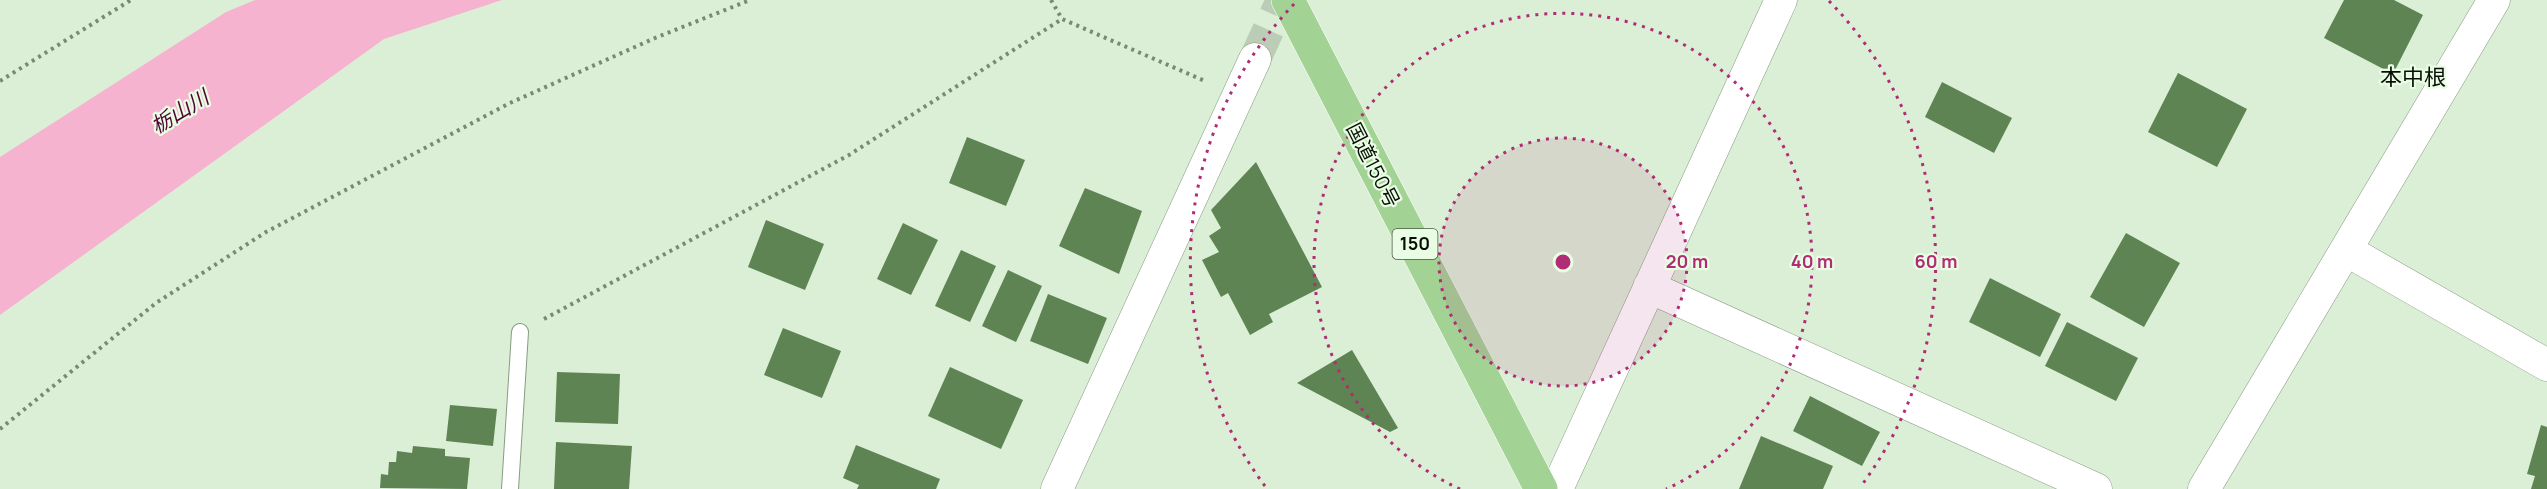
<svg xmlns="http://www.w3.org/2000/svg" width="2547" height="489" viewBox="0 0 2547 489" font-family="Manrope,'Noto Sans JP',sans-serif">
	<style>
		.water { fill: #f6b3cf }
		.building { fill: #5e8453 }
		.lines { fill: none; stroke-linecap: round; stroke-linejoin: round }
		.minor-tunnel { stroke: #bccdb7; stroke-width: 32; stroke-dasharray: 32 16; stroke-linecap: butt }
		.service-casing { stroke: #889b83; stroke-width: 18 }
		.minor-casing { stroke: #889b83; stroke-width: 33 }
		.trunk-casing { stroke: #fff; stroke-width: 34 }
		.path { stroke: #7b8877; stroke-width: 4; stroke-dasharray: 3 4.5; stroke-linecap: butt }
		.service { stroke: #fff; stroke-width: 16 }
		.minor { stroke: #fff; stroke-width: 32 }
		.trunk { stroke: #a2d394; stroke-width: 33 }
		.ring { fill: none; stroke: #b02c75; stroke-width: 3; stroke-dasharray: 3 6 }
		.labels { text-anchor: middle; stroke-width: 4.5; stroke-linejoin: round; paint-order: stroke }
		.shield { fill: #e8fde3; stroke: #4c5649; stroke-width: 1.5 }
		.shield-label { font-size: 18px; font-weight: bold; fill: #090f07 }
		.street-label { font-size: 20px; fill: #090f07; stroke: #e8fde3 }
		.water-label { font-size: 21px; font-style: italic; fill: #520532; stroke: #e8fde3 }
		.quarter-label { font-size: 22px; fill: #090f07; stroke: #e8fde3 }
		.centre { fill: #b02c75; stroke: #e8fde3; stroke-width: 3 }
		.ring-label { font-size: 18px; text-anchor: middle; font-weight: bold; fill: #b02c75; stroke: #e8fde3; stroke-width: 4.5; stroke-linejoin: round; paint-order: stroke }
	</style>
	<rect width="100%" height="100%" fill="#dbefd6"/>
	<path class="water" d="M255 0H502L384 39 0 315V157L226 12Z"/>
	<path class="building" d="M2344 0H2394L2423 15 2393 74 2324 38Z
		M2178 73 2247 109 2217 167 2148 132Z
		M1942 82 2012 118 1994 153 1925 117Z
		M967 137 1025 160 1006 206 949 183Z
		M1256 162 1322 287 1269 314 1273 322 1250 335 1228 293 1221 297 1202 260 1219 252 1209 236 1221 228 1211 210Z
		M1085 188 1142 211 1119 274 1059 246Z
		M766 220 824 244 805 290 748 267Z
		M903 223 938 240 911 295 877 279Z
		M2126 233 2180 263 2144 327 2090 297Z
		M961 250 996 266 970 322 935 306Z
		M1008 270 1042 286 1016 342 982 326Z
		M1990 278 2061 314 2040 357 1969 322Z
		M1048 294 1107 318 1088 364 1030 341Z
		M2067 322 2138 358 2116 401 2045 366Z
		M783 328 841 351 822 398 764 375Z
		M1352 350 1398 428 1390 432 1297 383Z
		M950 367 1023 400 1001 449 928 416Z
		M557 372 620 374 618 424 555 422Z
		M1810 396 1880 432 1862 466 1793 431Z
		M450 405 497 409 493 446 446 441Z
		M2541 425 2547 427V489H2531L2535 476 2527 474Z
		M1761 436 1833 466 1823 489H1739Z
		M556 442 632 446 629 489H554Z
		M856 445 940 479 936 489H857L859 485 843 478Z
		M413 446 445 449V456L470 458 467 489 380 488 381 474 388 475 389 462H396L397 451 412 453Z"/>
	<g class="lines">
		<path class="minor-tunnel" d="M1255 59 1282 0"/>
		<g class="service-casing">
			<path id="service" d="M510 489 520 332"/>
		</g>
		<g class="minor-casing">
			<path id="minor" d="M2346 250 2547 365
				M1649 287 2096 489
				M1057 489 1255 59
				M1557 489 1781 0
				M2204 489 2494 0"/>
		</g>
		<g class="trunk-casing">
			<path id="trunk" d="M1288 0 1541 489"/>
		</g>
		<path class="path" d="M1051 0 1062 19 1205 81
			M0 81 131 0
			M544 319 849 155 1062 19
			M0 429 156 303 266 232 510 103 655 38 750 0"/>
		<use href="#service" class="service"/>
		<use href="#minor" class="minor"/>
		<use href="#trunk" class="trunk"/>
	</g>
	<circle cx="1563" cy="262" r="124" fill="#b02c75" fill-opacity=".12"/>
	<g class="ring">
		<circle cx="1563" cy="262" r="124"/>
		<path d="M1460 489A249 249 0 1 1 1666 489"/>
		<path d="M1265 486A373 373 0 0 1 1297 1M1829 1A373 373 0 0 1 1861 486"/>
	</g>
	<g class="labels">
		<rect class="shield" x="1392.5" y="229" width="45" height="30" rx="4.5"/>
		<g class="shield-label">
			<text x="1415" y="250">150</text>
		</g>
		<g class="street-label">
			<text transform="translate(1373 165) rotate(63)" y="7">国道150号</text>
		</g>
		<g class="water-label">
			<text transform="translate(180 112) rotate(-31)" y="7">栃山川</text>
		</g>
		<g class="quarter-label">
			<text x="2413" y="85">本中根</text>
		</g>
	</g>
	<circle cx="1563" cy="262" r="9" class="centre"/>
	<g class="ring-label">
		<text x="1687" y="268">20 m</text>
		<text x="1812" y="268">40 m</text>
		<text x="1936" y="268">60 m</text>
	</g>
</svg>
